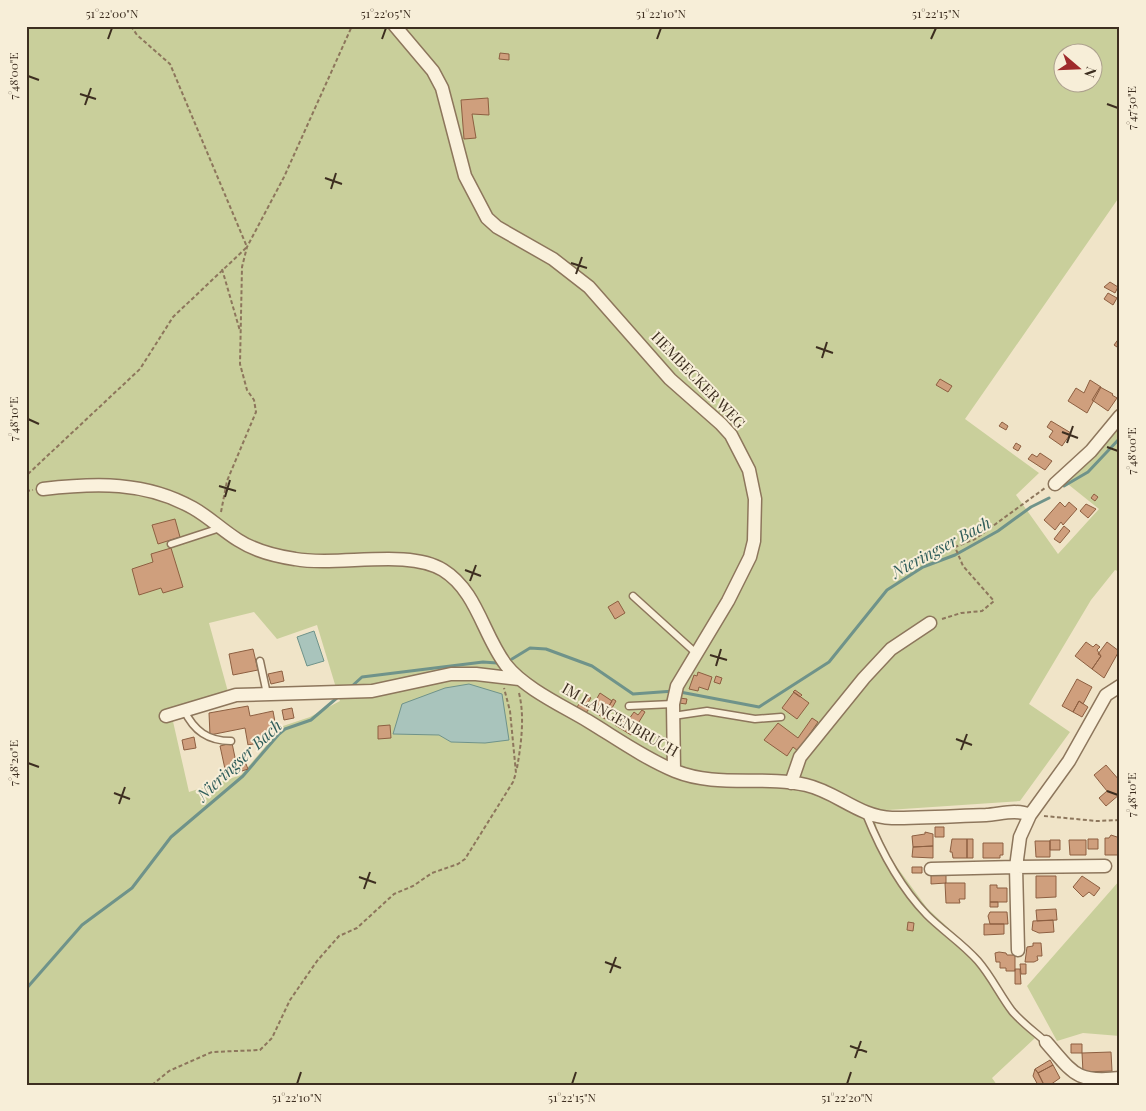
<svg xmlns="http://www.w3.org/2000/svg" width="1146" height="1111" viewBox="0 0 1146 1111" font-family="'Playfair Display',serif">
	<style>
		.green { fill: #c9cf9b; fill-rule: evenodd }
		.water { fill: #a9c4bc; stroke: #6f938a }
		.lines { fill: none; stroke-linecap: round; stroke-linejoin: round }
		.stream { stroke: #6f938a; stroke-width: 3 }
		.building { fill: #cf9f7d; stroke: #8d5f41 }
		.lane-casing { stroke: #8d765c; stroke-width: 9 }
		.street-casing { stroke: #8d765c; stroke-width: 15 }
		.path { stroke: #8d765c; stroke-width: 2; stroke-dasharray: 4 2.5; stroke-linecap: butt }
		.lane { stroke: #faf1dc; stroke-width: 6 }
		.street { stroke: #faf1dc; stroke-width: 12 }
		.ticks { fill: none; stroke: #3d2e20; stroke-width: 2 }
		.labels { text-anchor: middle; stroke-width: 4; stroke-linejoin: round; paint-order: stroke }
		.street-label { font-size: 15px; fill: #3d2e20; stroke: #f7eed8 }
		.water-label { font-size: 16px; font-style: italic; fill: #2f5d5a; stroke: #f7eed8 }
		.neatline { fill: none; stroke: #3d2e20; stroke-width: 2 }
		.ticks-label { font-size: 12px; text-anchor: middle; fill: #3d2e20 }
	</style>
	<rect width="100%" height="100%" fill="#f0e4c8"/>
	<path class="green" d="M26 26H1120V196L965 419 1039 473 1016 495 1058 554 1099 509 1064 481 1120 421V572L1115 570 1091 600 1029 704 1070 732 1020 801 873 811 877 829 891 859 927 908 958 937 992 974 1005 998 1035 1038 992 1078 997 1085H26ZM1064 52H1094V82H1064ZM254 612 277 639 317 625 340 701 310 717 283 726 241 775 189 792 172 717 230 699 209 623ZM439 735 485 743 451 742Z
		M1120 880V1036L1083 1033 1057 1041 1027 986Z"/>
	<path class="water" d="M314 631 324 661 307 666 297 637Z
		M469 684 502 694 509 740 485 743 451 742 439 735 393 734 402 704 445 688Z"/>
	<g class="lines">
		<path class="stream" d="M1064 486 1088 472 1120 438
			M512 659 530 648 546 649 592 666 633 694 674 691
			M351 687 362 677 483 662 497 663
			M680 692 759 707 829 662 887 590 923 567 955 555 998 531 1031 507 1049 498
			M26 989 82 925 132 888 171 837 243 776 279 734 285 729 311 720 338 697"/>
	</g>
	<path class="building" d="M500 53 509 54V60L499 59Z
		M488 98 489 115 472 114 476 138 464 139 461 100Z
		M1110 282 1118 287 1115 293 1104 287Z
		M1108 293 1117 298 1113 305 1104 299Z
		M1120 337V349L1114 345Z
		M940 379 952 386 948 392 936 385Z
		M1090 380 1101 387 1087 413 1068 401 1076 388 1084 393Z
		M1100 387 1113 394 1112 395 1117 398 1108 411 1092 400Z
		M1051 421 1071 433 1062 446 1049 437 1053 431 1047 427Z
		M1002 422 1008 426 1006 430 999 426Z
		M1016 443 1021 446 1018 451 1013 448Z
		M1040 453 1052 461 1045 470 1028 459 1032 454 1037 457Z
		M1094 494 1098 497 1095 501 1091 498Z
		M1060 502 1065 507 1069 502 1077 509 1063 525 1061 522 1055 530 1044 520Z
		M1086 504 1096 509 1088 518 1080 511Z
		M175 519 180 537 158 544 152 525Z
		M1064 526 1070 531 1060 543 1054 539Z
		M171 548 183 587 163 593 161 588 139 595 132 569 153 562 151 554Z
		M618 601 625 613 615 619 608 607Z
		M1086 642 1093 647 1096 644 1100 647 1097 650 1101 656 1092 669 1075 656Z
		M1107 642 1119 651 1104 678 1092 669 1101 656 1098 654Z
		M253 649 258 670 233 675 229 654Z
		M282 671 284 681 271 684 268 674Z
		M698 672 712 677 708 690 699 687 698 691 689 689 694 675 697 676Z
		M716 676 722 678 720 684 714 682Z
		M1077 679 1092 687 1083 704 1079 701 1073 712 1062 706Z
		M795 690 802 695 800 697 793 692Z
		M794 692 809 703 797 719 782 708Z
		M600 693 612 701 609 706 612 708 605 719 593 711 597 706 593 705Z
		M586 695 591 698 587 704 591 706 586 713 577 707 582 700 584 702Z
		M680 698 687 699 686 704 679 703Z
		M613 699 616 701 612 708 609 706Z
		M1079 701 1088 707 1082 717 1073 712Z
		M248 706 250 716 273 711 277 733 263 735 264 742 248 745 245 728 210 735 209 713Z
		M292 708 294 718 284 720 282 710Z
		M642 710 645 712 631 735 615 725 622 715 629 719 634 712 638 715Z
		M812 718 818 722 798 751 793 747 787 756 764 740 778 723 798 738Z
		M390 725 391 738 378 739V726Z
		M194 737 196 748 184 750 182 740Z
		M232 743 237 767 225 769 220 746Z
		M244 759 248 769 242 771 238 761Z
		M1106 765 1120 781V794L1106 806 1099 798 1107 791 1094 775Z
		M935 827H944V837H935Z
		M925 832 933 834V846L913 847 912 836 925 834Z
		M1111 835 1120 838V855H1105V838H1109Z
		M952 839H967V858H953L952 852H950Z
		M967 839H973V858H967Z
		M1088 839H1098V849H1088Z
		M1050 840H1060V850H1050Z
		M1069 840H1086V855H1070Z
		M1035 841H1050V857H1036Z
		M983 843H1003V855H1000V858H983Z
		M933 846V858L912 857 913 847Z
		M912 867H922V873H912Z
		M931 873H946V883L931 884Z
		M1036 876H1056V897L1036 898Z
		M1082 876 1100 888 1094 896 1089 892 1083 897 1073 887Z
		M945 883H965V899H959L960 903H946Z
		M990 885H997V888H1007V902H990Z
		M990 902H998V907H990Z
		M1056 909 1057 920 1037 921 1036 910Z
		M990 912H1007L1008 924H990L988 916Z
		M1053 920 1054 932 1039 933 1032 930 1033 921Z
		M908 922 914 923 913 931 907 930Z
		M984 924H1004V934L984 935Z
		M1033 943H1041L1042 956H1037L1038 960 1034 962H1025L1027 947 1033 946Z
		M999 952 1006 953 1007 955H1015V971H1006V968H1000V962H996L995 953Z
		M1020 964H1026V974H1021Z
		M1015 969H1020L1021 984H1015Z
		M1071 1044H1082V1053H1071Z
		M1111 1052 1112 1071 1083 1072 1082 1053Z
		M1050 1060 1053 1065 1038 1073 1035 1069Z
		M1053 1065 1060 1078 1050 1085H1044L1038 1073Z
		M1035 1069 1038 1073 1044 1085H1038L1033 1076Z"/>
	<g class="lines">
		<g class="lane-casing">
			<path id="lane" d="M171 544 220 528
				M633 596 697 654
				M260 661 267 694
				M629 706 673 704
				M184 710C194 731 208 741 231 741
				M673 716 707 711 755 719 781 717
				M866 814C880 849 900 887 927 915 943 931 962 943 978 961 991 976 1000 995 1012 1011 1022 1023 1035 1032 1046 1042"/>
		</g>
		<g class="street-casing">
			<path id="street" d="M395 26 433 71 442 88 465 176 487 218 497 227 553 259 589 287 670 379 721 424 731 435 749 470 755 499 754 541 750 557 728 601 677 686 673 704 674 770
				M1055 484 1091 451 1120 416
				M43 489C95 483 145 481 193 508 209 517 222 530 238 540 255 551 275 556 295 559 337 567 408 548 443 570 477 591 483 635 506 665 524 688 563 706 588 721 616 738 644 758 675 771 717 788 762 775 806 785 837 792 859 817 892 818 923 818 955 816 986 815 1001 814 1016 809 1030 815
				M166 716 236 695 372 691 451 674H476L519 679
				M791 783 800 757 864 678 891 649 930 623
				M931 869 1016 867 1020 837 1030 815 1069 761 1106 695 1120 686
				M1018 950 1016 867 1105 866
				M1046 1042C1074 1074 1076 1083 1120 1078"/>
		</g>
		<path class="path" d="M131 26 137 35 170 64 247 247
			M222 269 240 331
			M26 487 28 474 140 369 173 317 247 247
			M26 491 33 490
			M221 512 227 481 256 412 254 400 247 390 240 364 242 267 247 247 284 177 352 26
			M942 619 961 613 982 611 994 601 963 566 955 547 975 539 1045 488
			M517 768C521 745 525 717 519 693
			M1044 816 1097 821 1120 820
			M152 1085 169 1071 212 1052 260 1050 272 1038 290 1000 317 961 339 936 357 928 394 894 413 886 432 873 458 864 465 859 513 782 516 773 510 711 504 688"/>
		<use href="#lane" class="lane"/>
		<use href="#street" class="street"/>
	</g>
	<path class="ticks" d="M108 39 112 28M382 39 386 28M657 39 661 28M931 39 936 28M28 76 39 80M80 94 96 99M1107 104 1118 108M85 105 91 88M325 178 342 184M331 189 336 173M571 263 587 268M576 274 582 257M816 347 833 353M822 358 827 342M28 419 39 424M1062 432 1078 438M1067 443 1073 426M1107 447 1118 451M219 486 236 491M225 497 230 480M465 570 481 576M470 581 476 565M710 655 727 660M716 666 721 649M956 739 972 745M961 750 967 734M28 763 39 767M1107 791 1118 795M114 793 130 799M119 804 125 787M359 877 376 883M364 889 370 872M605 962 621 968M610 973 616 957M850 1046 867 1052M855 1058 861 1041M297 1084 301 1072M572 1084 576 1072M847 1084 851 1072"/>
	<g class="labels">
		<g class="street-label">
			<text transform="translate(698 380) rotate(46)" y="5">HEMBECKER WEG</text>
			<text transform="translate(620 720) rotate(30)" y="5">IM LANGENBRUCH</text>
		</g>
		<g class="water-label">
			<text transform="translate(941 547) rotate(-28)" y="6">Nieringser Bach</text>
			<text transform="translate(239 760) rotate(-43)" y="6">Nieringser Bach</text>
		</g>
	</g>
	<rect width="1146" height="1111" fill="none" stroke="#f7eed8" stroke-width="55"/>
	<g transform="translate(1078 68) rotate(109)"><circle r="24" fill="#f7eed8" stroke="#ada18e"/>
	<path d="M0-4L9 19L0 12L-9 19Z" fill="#9e2a2b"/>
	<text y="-8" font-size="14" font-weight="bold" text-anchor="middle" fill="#3d2e20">N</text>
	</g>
	<rect x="28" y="28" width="1090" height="1056" class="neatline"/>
	<g class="ticks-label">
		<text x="112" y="18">51°22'00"N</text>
		<text x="386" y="18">51°22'05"N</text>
		<text x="661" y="18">51°22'10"N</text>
		<text x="936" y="18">51°22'15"N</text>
		<text transform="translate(14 76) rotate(-90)" y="4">7°48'00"E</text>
		<text transform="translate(1132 108) rotate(-90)" y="4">7°47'50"E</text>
		<text transform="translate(14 419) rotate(-90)" y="4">7°48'10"E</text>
		<text transform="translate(1132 451) rotate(-90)" y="4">7°48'00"E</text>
		<text transform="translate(14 763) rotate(-90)" y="4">7°48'20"E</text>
		<text transform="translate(1132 795) rotate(-90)" y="4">7°48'10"E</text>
		<text x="297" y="1102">51°22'10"N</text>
		<text x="572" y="1102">51°22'15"N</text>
		<text x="847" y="1102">51°22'20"N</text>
	</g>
</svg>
